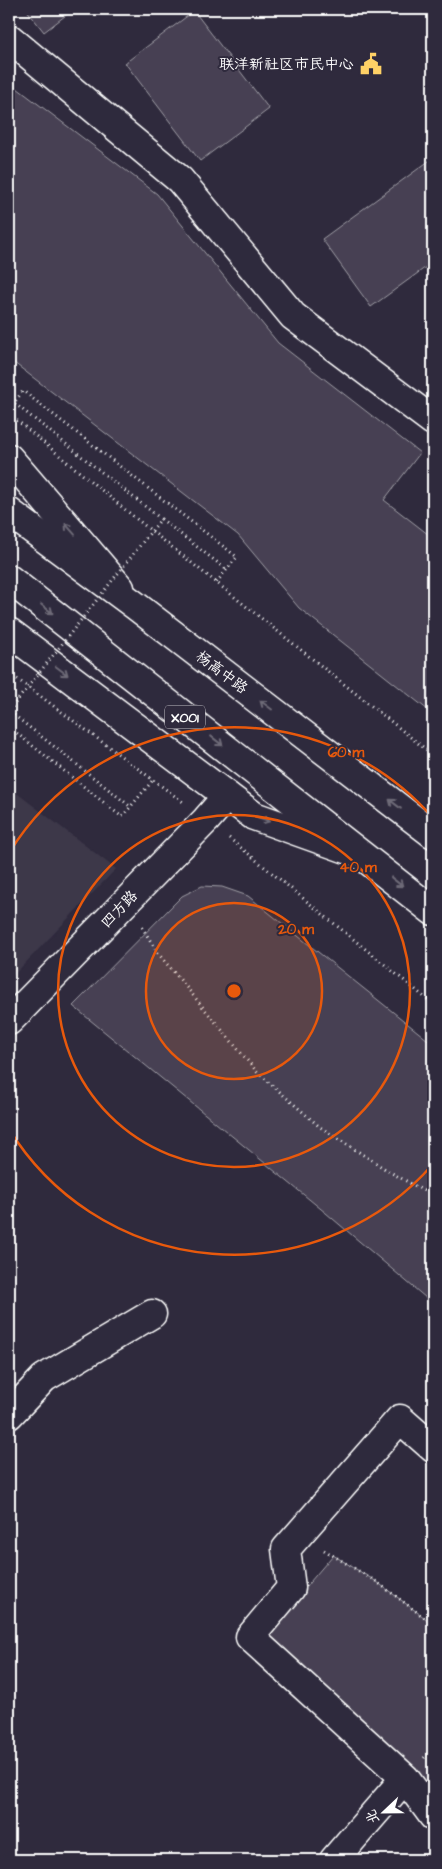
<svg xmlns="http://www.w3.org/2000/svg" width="442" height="1869" viewBox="0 0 442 1869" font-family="'Architects Daughter','LXGW WenKai TC',sans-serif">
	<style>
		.built { fill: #3c3749 }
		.green { fill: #464152; stroke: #a2a0a8 }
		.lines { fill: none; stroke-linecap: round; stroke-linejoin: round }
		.minor-casing { stroke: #fff; stroke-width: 31 }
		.major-casing { stroke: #fff; stroke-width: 31 }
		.highway-casing { stroke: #fff; stroke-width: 31 }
		.path { stroke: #fff; stroke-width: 3; stroke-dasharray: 1 4; stroke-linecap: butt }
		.minor { stroke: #2f2a3d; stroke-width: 28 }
		.major { stroke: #2f2a3d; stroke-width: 28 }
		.highway { stroke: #2f2a3d; stroke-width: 28 }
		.path-bridge { stroke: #fff; stroke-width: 3; stroke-dasharray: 1 4; stroke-linecap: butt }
		.oneway { stroke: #6d6a77 }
		.ring { fill: none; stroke: #e8590c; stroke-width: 2.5 }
		.labels { text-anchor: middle; stroke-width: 4; stroke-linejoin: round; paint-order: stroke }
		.shield { fill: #2f2a3d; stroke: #c1bfc5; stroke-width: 1 }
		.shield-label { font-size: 14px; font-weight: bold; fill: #fff }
		.poi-label { font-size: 15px; fill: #fff; stroke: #2f2a3d; text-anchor: end }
		.street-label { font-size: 15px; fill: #fff; stroke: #2f2a3d }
		.centre { fill: #e8590c; stroke: #2f2a3d; stroke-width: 2.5 }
		.ring-label { font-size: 15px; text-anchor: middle; font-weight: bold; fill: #e8590c; stroke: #2f2a3d; stroke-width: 4; stroke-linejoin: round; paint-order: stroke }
	</style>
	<rect width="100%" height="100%" fill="#2f2a3d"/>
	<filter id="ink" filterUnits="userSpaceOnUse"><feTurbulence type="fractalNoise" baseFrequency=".02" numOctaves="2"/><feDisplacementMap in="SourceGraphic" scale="10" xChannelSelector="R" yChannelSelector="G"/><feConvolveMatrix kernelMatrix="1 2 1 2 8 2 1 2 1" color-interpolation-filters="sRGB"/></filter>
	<g filter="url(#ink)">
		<path class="built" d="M9 787 116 869 9 980Z"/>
		<path class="green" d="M26 9H74L44 32Z
			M194 11 269 109 200 161 125 63Z
			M9 82 157 194 278 343 420 453 384 500 433 538V714L299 608 238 535 9 359Z
			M433 158V262L371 307 322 239Z
			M202 886 222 887 248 896 433 1044V1304L326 1213 73 1006 182 896Z
			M333 1555 377 1582 433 1624V1790L264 1636Z"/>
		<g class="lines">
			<g class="minor-casing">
				<path id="minor" d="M9 38 180 180 293 316 433 421
					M9 1021 206 820 227 796
					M9 1415 44 1378 152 1314
					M433 1448 400 1419 286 1549 291 1588 250 1637 405 1778 433 1816
					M334 1860 405 1778"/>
			</g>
			<g class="major-casing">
				<path id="major" d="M9 458 120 588
					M9 632 254 816 355 852"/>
			</g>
			<g class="highway-casing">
				<path id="highway" d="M9 512 136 606 433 834
					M9 579 433 911"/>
			</g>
			<path class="path" d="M9 414 139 521 433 755
				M171 506 237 557 216 583
				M161 519 227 570
				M9 673 183 802
				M10 712 131 807
				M9 727 122 817 153 780
				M229 838 433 1004
				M142 927 157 952 257 1072 320 1127 390 1172 433 1196
				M324 1550 377 1582 433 1624
				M424 1758 433 1748"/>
			<use href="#minor" class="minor"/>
			<use href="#major" class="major"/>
			<use href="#highway" class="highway"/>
			<path class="path-bridge" d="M9 711 161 519 14 403 23 391 171 506"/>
		</g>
		<defs><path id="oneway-shaft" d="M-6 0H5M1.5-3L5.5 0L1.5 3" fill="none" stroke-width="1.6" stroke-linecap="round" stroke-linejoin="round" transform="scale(1.25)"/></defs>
		<g class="oneway">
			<use href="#oneway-shaft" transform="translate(70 529) rotate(-131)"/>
			<use href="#oneway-shaft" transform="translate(47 609) rotate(38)"/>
			<use href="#oneway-shaft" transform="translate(62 671) rotate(37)"/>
			<use href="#oneway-shaft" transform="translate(266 705) rotate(-143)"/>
			<use href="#oneway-shaft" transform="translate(217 741) rotate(38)"/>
			<use href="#oneway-shaft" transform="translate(395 804) rotate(-142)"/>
			<use href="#oneway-shaft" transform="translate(263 819) rotate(19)"/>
			<use href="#oneway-shaft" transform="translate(397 882) rotate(38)"/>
		</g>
	</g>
	<circle cx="234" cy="991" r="88" fill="#e8590c" fill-opacity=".12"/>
	<g class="ring">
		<circle cx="234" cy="991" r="88"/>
		<circle cx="234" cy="991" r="176"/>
		<path d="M433 1164A264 264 0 0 1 9 1129M9 853A264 264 0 0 1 433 818"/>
	</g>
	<defs>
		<g id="civic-bare" transform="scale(1.725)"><path d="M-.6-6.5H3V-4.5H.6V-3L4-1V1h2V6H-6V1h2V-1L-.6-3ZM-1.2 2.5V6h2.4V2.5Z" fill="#ffd166" stroke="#2f2a3d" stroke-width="2.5" paint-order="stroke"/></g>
	</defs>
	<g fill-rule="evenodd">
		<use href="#civic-bare" x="371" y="64"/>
	</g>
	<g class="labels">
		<rect class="shield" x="165" y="705.5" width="40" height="23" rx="4"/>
		<g class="shield-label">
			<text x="185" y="722">X001</text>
		</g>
		<g class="poi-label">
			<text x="354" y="69">联洋新社区市民中心</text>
		</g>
		<g class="street-label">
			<text transform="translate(222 672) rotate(37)" y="5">杨高中路</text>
			<text transform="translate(119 909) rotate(-46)" y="5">四方路</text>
		</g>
	</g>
	<circle cx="234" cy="991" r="8" class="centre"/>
	<g class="ring-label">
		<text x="346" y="757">60 m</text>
		<text x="358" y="872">40 m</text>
		<text x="296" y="934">20 m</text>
	</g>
	<rect width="442" height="1869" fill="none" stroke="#2f2a3d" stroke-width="30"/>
	<rect x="15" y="15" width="412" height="1839" fill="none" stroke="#fff" stroke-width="2" filter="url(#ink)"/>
	<g transform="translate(384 1812) rotate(248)" stroke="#2f2a3d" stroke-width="4" paint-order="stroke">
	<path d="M0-4L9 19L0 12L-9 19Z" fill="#ffffff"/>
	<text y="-8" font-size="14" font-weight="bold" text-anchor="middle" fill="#ffffff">北</text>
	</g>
</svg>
